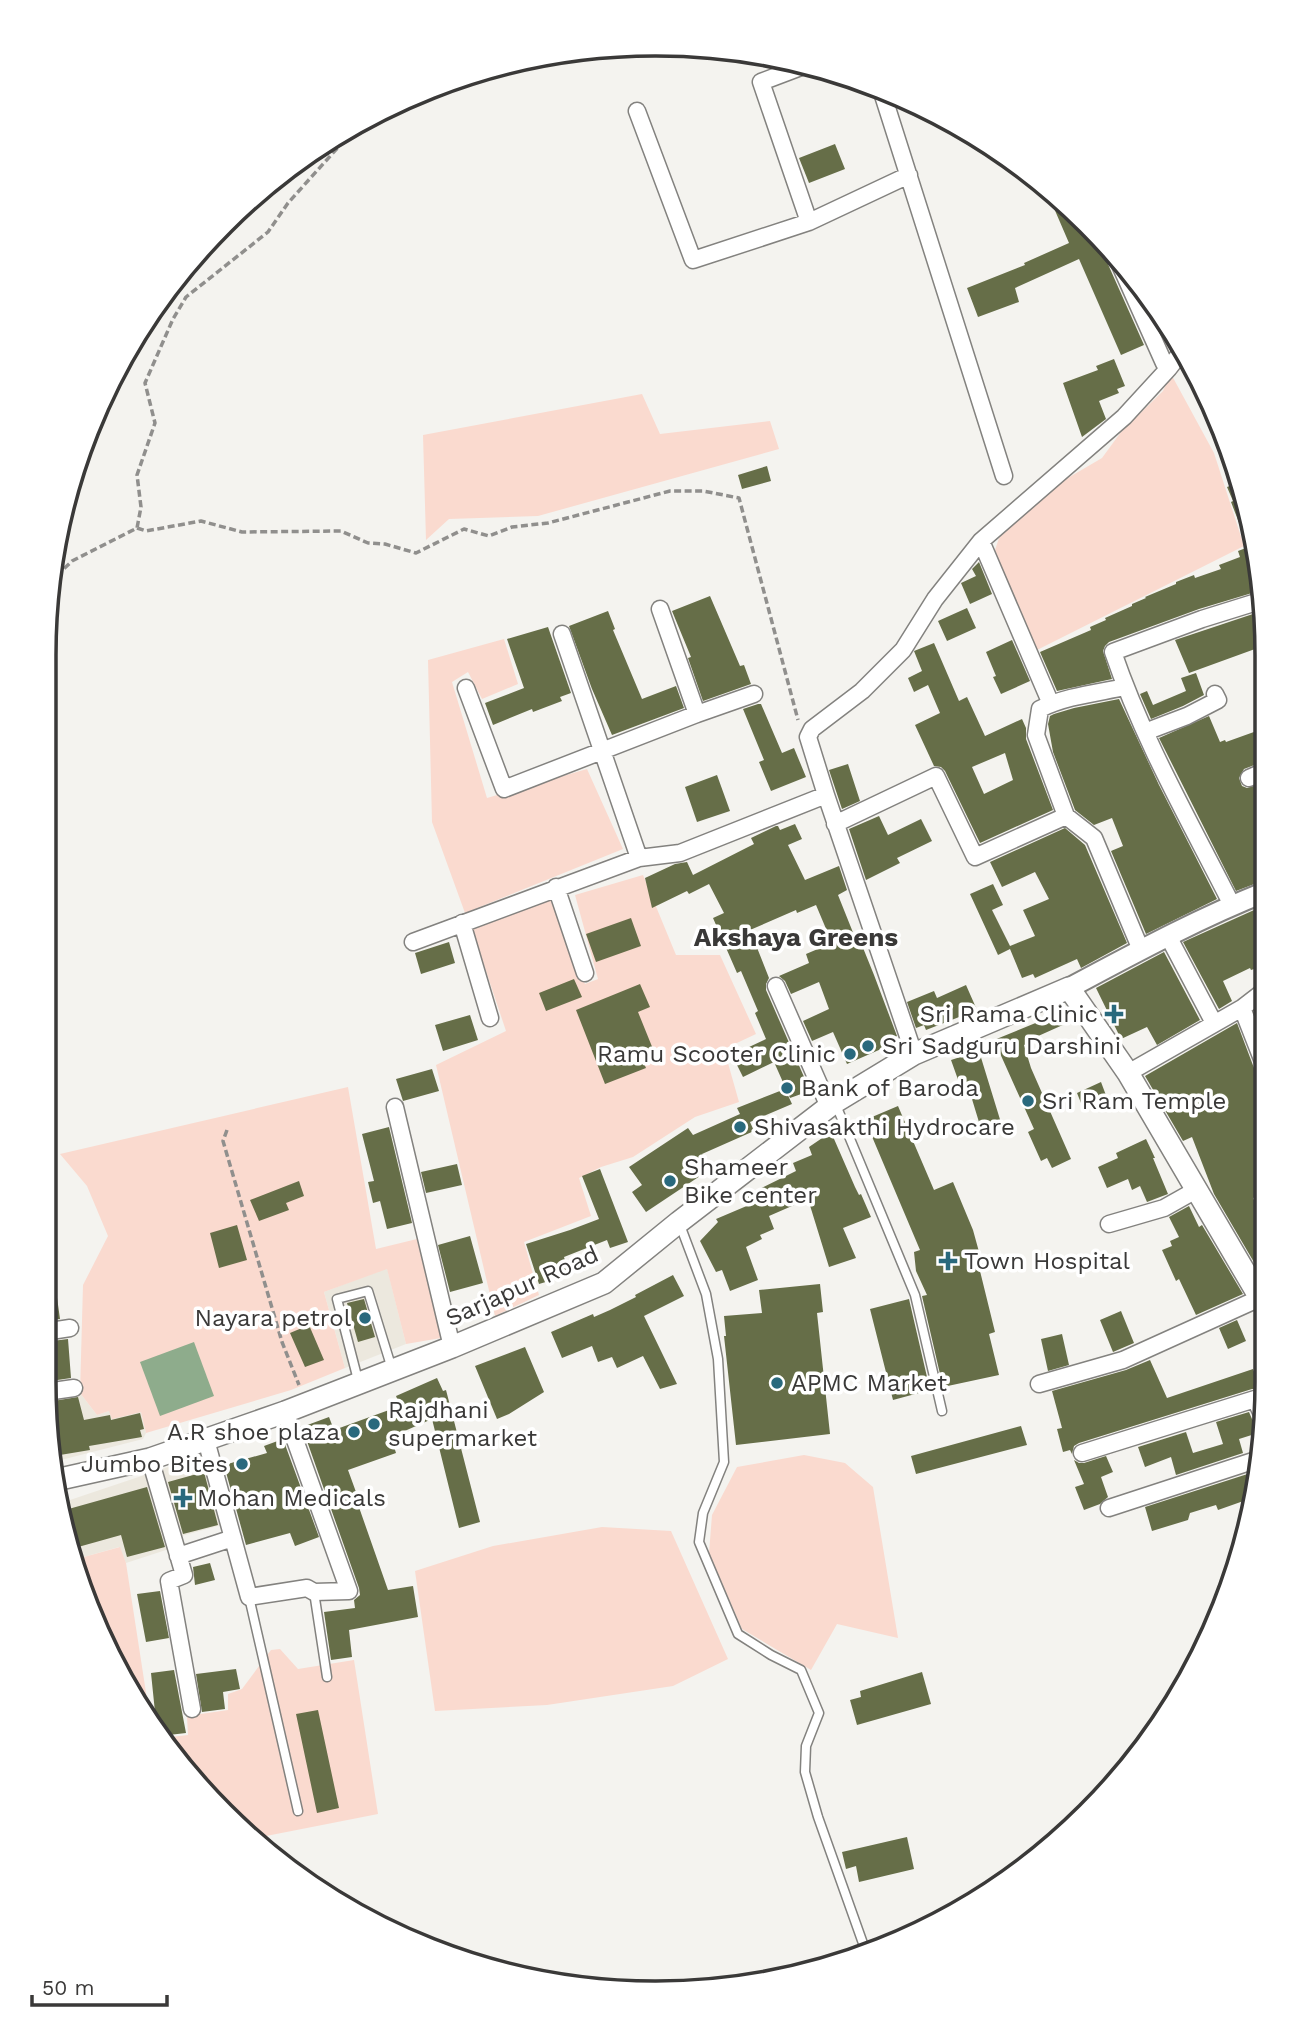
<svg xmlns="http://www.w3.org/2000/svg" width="1311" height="2037" viewBox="0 0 1311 2037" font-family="'Work Sans',sans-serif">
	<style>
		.built { fill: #ece8de }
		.green { fill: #fadacf }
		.water { fill: #8eac8c }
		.building { fill: #666e48; fill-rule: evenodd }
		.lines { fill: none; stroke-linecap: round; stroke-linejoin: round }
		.service-casing { stroke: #83827f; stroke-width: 11 }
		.minor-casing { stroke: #83827f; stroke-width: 19 }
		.tertiary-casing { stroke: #83827f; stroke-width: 23 }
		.secondary-casing { stroke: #83827f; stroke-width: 24 }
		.path { stroke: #908f8d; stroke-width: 3.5; stroke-dasharray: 7 3.5; stroke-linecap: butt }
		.service { stroke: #fff; stroke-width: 8 }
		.minor { stroke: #fff; stroke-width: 16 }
		.tertiary { stroke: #fff; stroke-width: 19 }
		.secondary { stroke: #fff; stroke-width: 21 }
		.poi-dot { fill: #29697d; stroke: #fff; stroke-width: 2.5 }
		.labels { text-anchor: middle; stroke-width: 7; stroke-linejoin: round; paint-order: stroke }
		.poi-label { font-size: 24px; fill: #3a3938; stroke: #fff; text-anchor: start }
		.street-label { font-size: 24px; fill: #3a3938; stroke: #fff }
		.neighbourhood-label { font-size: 26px; font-weight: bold; fill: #3a3938; stroke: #fff }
		.rim { fill: none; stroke: #3a3938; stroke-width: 3.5 }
	</style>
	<rect width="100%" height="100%" fill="#f4f3ef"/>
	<path class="built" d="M387 1268 406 1344 345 1368 324 1292Z
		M80 1393 97 1415 109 1411 141 1412 146 1433 143 1439 57 1461 46 1398Z
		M207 1454 225 1524 167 1540 169 1549 126 1563 119 1547 73 1560 64 1502Z"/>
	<path class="green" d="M1171 374 1214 453 1244 546 1035 651 995 550 999 538 1031 505 1061 482 1102 458 1121 432 1163 391Z
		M642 394 660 434 770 421 779 449 538 516 449 519 426 540 423 435Z
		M504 639 518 684 482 699 468 672 452 682 487 798 587 769 623 849 465 913 432 822 428 660Z
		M643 875 676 955H720L756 1034 724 1049 739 1102 695 1117 633 1157 601 1167 579 1178 591 1216 524 1242 539 1295 495 1316 436 1065 506 1031 472 929 550 899 585 984 598 979 575 895Z
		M348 1087 376 1249 417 1239 441 1338 406 1344 387 1269 324 1292 345 1368 291 1390 146 1433 141 1412 112 1419 109 1411 97 1415 80 1393 83 1285 108 1236 87 1186 60 1154Z
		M804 1455 845 1463 873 1487 898 1638 837 1624 811 1670 742 1629 709 1553 712 1515 737 1467Z
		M602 1527 671 1531 728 1659 673 1686 547 1705 435 1711 415 1571 493 1546Z
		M120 1547 126 1563 151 1725 147 1722 76 1578 73 1560Z
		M280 1649 298 1669 354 1660 378 1814 256 1838 162 1738 188 1735 187 1716 228 1710V1694L242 1689 271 1650Z"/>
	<path class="water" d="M194 1342 214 1396 160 1416 140 1362Z"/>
	<path class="building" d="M835 144 845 169 809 183 799 158Z
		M1044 185 1059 195 1105 245 1108 252 1107 262 1144 345 1121 355 1079 259 1015 288 1019 302 978 317 967 288 1025 265 1024 263 1069 243Z
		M1114 359 1125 386 1117 389 1119 393 1099 401 1106 419 1082 437 1063 383 1098 370 1096 366Z
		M767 466 771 481 742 489 738 475Z
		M1240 482 1247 498 1254 544 1248 546 1231 502 1233 501 1227 487Z
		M1254 545 1262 590 1199 609 1109 642 1105 646 1103 651 1112 679 1057 691 1040 652 1091 630 1090 627 1106 620 1105 618 1132 606V604L1146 598 1145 597 1176 584V582L1194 575 1195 578 1221 569 1219 565 1240 557 1238 551Z
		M979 562 992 594 970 604 961 583 976 576 972 569Z
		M710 596 740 666 744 665 751 684 703 701 688 658 691 657 672 611Z
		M967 608 976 628 947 641 938 621Z
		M1265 610 1266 645 1189 673 1175 640Z
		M608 611 615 629 613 630 642 699 676 686 684 708 612 735 592 689 569 626Z
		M548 627 571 693 560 697 562 701 533 712 532 709 493 725 485 703 524 688 507 639Z
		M1012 640 1030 681 1001 694 993 677 996 676 986 652Z
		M934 643 959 701 967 697 985 736 1022 719 1026 728V739L1053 810 980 843 945 771 941 767 934 766 915 725 940 713 928 685 914 692 908 678 922 671 914 651ZM1005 753 1013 780 984 794 972 767Z
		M1196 673 1204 695 1183 706 1151 719 1140 694 1147 691 1153 705 1186 691 1181 678Z
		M1119 699 1159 785 1217 899 1146 934 1111 851 1123 846 1112 818 1094 825 1075 810 1053 752 1048 724 1050 716 1054 714 1074 708Z
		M758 704H761L782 753 794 748 806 777 771 791 759 762 764 760 743 709Z
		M1209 716 1220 742 1225 740 1226 742 1265 728V761L1244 769 1239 778 1242 786 1247 788 1265 782V880L1236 891 1159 738Z
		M848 764 860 801 842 809 829 770Z
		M717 775 730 811 697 822 685 787Z
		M879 816 888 835 921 819 932 841 897 858 900 863 866 880 849 829Z
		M795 824 802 839 788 845 805 880 839 866 847 890 838 895 854 935 857 933 874 975 897 1036 887 1042 888 1046 847 1064 833 1032 812 1041 803 1021 829 1009 819 982 791 994 785 981 779 976 809 963 806 954 832 943 816 905 797 913 796 910 750 930 769 978 766 984V990L808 1086 803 1089 804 1093 790 1098 774 1062 743 1077 732 1055 766 1039 755 1013 758 1011 741 971 737 973 713 918 724 913 709 884 689 894 687 891 652 908 645 878 675 864 687 862 693 875 754 844 751 838 776 826H778L780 830Z
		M1065 828 1085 845 1127 943 1081 968 1077 959 1035 978 1033 974 1022 978 1010 949 998 955 970 894 993 884 1003 905 992 910 1010 946 1035 936 1023 910 1049 899 1035 872 1002 887 990 862Z
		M1263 906 1265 911 1264 981 1260 982 1254 969 1251 970 1250 968 1223 981 1232 1001 1219 1009 1183 942Z
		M631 918 641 946 596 962 586 934Z
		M449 942 455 963 421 974 415 953Z
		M1164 952 1200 1020 1157 1045 1147 1027 1121 1039 1096 988Z
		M574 979 582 997 546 1011 539 993Z
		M640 984 650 1007 638 1012 655 1054 642 1059 646 1068 605 1084 576 1010Z
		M966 985 977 1010 926 1030 924 1025 916 1028 907 1002 934 991 937 998Z
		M1060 1013 1065 1024 1036 1037 1037 1040 1024 1045 1031 1068 1071 1159 1052 1168 1047 1158 1041 1161 1028 1132 1034 1129 994 1040Z
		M470 1015 478 1040 443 1051 435 1025Z
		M1237 1023 1254 1068 1258 1073 1264 1074 1263 1194 1253 1198 1263 1221V1260L1255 1264 1214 1194 1192 1137 1183 1141 1145 1076Z
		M979 1051 1002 1126 982 1132 968 1086 961 1088 951 1060Z
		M432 1069 439 1091 403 1101 396 1079Z
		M1101 1082 1107 1098 1083 1108 1077 1093Z
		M785 1089 792 1104 750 1122 754 1131 702 1154 712 1168 646 1212 632 1192 642 1185 629 1167 688 1128 693 1135 740 1114 737 1108Z
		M898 1106 934 1190 953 1182 973 1230 984 1270 980 1271 995 1332 989 1334 999 1375 943 1387 922 1296 927 1295 916 1271 914 1252 920 1250 865 1120Z
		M389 1127 412 1223 387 1229 380 1201 373 1203 368 1182 374 1181 362 1134Z
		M831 1132 855 1187 859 1195 861 1194 871 1217 843 1228 856 1258 829 1267 808 1199 769 1216 774 1229 760 1235 762 1239 746 1247 758 1280 730 1291 722 1270 716 1272 700 1241 718 1222 716 1219 749 1205 745 1196 796 1171 793 1163 812 1155 809 1147Z
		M1146 1139 1155 1158H1153L1168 1194 1147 1202 1140 1186 1132 1190 1128 1179 1107 1188 1098 1167 1118 1158 1116 1153Z
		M457 1164 462 1185 426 1193 421 1172Z
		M600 1169 628 1242 610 1248 607 1240 564 1257 569 1275 539 1284 526 1244 570 1230 599 1219 582 1176Z
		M299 1181 304 1196 286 1203 289 1210 259 1221 250 1200Z
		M1189 1206 1199 1227 1202 1225 1243 1294 1196 1315 1179 1279 1176 1281 1162 1250 1172 1246 1170 1241 1179 1237 1169 1217Z
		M237 1225 247 1260 219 1268 210 1233Z
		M470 1236 483 1283 450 1292 438 1245Z
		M53 1269 60 1319 44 1321V1270Z
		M673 1275 684 1296 644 1316 677 1384 660 1389 643 1356 617 1368 612 1357 598 1362 592 1346 562 1358 551 1332 593 1314 594 1317 610 1310 636 1297 635 1295Z
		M820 1284 823 1312 817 1313 830 1434 736 1445 724 1336H726L724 1316 762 1313 759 1290Z
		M364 1299 375 1337 358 1342 347 1303Z
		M909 1299 930 1390 893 1400 870 1309Z
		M1121 1311 1134 1343 1113 1352 1100 1320Z
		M1237 1320 1246 1341 1228 1349 1219 1328Z
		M309 1325 324 1360 305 1367 290 1333Z
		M1062 1334 1069 1365 1048 1371 1041 1339Z
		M68 1339 71 1378 44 1382V1342Z
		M525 1347 544 1392 509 1414 497 1419 475 1366Z
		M1150 1360 1167 1398 1253 1369 1261 1390 1252 1389 1079 1443 1074 1446 1072 1454 1070 1450 1063 1452 1057 1429 1062 1428 1052 1391 1126 1370Z
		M437 1378 443 1391 446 1390 480 1522 459 1528 432 1419 391 1437 396 1453 348 1470 356 1492 354 1493 388 1590 413 1586 418 1617 349 1630 352 1657 331 1660 324 1612 355 1608 354 1600 360 1595 359 1588 302 1427 329 1417 334 1430 400 1406 396 1396Z
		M78 1397 84 1420 110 1415 111 1420 140 1413 144 1429 140 1430 142 1437 89 1446 90 1450 60 1455 59 1448 55 1449 47 1402Z
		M1249 1412 1258 1433 1239 1439 1243 1453 1176 1475 1171 1457 1145 1467 1138 1447 1186 1432 1193 1453 1223 1444 1216 1422Z
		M1021 1426 1027 1445 916 1474 911 1456Z
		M283 1439 319 1537 295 1546 290 1533 246 1545 224 1465 267 1453 264 1446Z
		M1106 1456 1113 1472 1101 1477 1108 1497 1100 1504 1084 1510 1075 1487 1084 1484 1074 1460 1079 1463H1084Z
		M1260 1470 1252 1498 1218 1510 1216 1505 1190 1513 1188 1520 1152 1531 1145 1507Z
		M204 1472 218 1525 183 1534 168 1482Z
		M147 1487 165 1547 127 1557 121 1535 71 1549 65 1510Z
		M210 1563 215 1580 195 1585 193 1567Z
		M160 1591 169 1638 146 1642 137 1594Z
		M236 1669 240 1689 223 1692 225 1709 202 1712 196 1674Z
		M174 1670 186 1733 160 1736 154 1729 152 1712H155L151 1673Z
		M922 1672 931 1704 857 1725 850 1700 861 1697 860 1691Z
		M318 1710 339 1808 317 1813 296 1714Z
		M907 1837 914 1869 859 1882 856 1866 846 1869 842 1852Z"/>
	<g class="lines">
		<g class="service-casing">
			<path id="service" d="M836 1105 915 1295 942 1411
				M680 1225 706 1294 718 1359 724 1462 703 1513 699 1542 738 1634 771 1655 801 1670 819 1713 806 1746 805 1772 818 1817 865 1949
				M358 1380 337 1299 368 1291 392 1369
				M314 1592 327 1677
				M249 1597 298 1811"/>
		</g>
		<g class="minor-casing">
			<path id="minor" d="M806 65 761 82 809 222
				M881 89 1004 476
				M637 111 693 260 809 222 909 175
				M1117 258 1164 363 1169 368
				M981 541 1051 704
				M660 609 697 714
				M562 634 639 858
				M1125 687C1097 693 1066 696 1040 709L1036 735 1066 816 1094 838 1141 950
				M466 688 504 789 697 714 754 694
				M1145 732 1187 716 1218 700 1215 694
				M1249 778 1265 771
				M835 824 936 776 975 857 1066 816
				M556 887 585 973
				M1232 905C1190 822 1143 740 1113 652L1202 619 1263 600
				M462 923 490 1018
				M1168 936 1214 1023
				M413 942 639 858 680 853 826 795
				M776 986 829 1107
				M1242 1008 1264 1064
				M914 1054 826 795 808 737 812 729 862 691 903 650 935 599 981 541 1124 417 1169 368 1183 350
				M1128 1073 1242 1008 1264 991
				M395 1107 452 1347
				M1109 1224 1164 1208 1196 1190
				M44 1332 70 1328
				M1039 1384 1123 1360 1260 1298
				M46 1392 74 1388
				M206 1440 249 1597 307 1588 314 1592 349 1591 285 1412
				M1082 1453 1255 1399 1262 1414
				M150 1459 184 1575 169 1581 192 1709
				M1109 1508 1262 1458
				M178 1556 233 1538"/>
		</g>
		<g class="tertiary-casing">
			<path id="tertiary" d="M1069 988C1133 954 1197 919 1265 892"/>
		</g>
		<g class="secondary-casing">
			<path id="secondary" d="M60 1479 150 1459 285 1412 452 1347 604 1283 679 1222 835 1102 914 1054 1069 988 1128 1073 1263 1303"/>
		</g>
		<path class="path" d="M137 528 146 531 201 521 242 532 341 531 368 543 385 544 416 553 464 529 489 536 512 527 548 523 670 491H703L739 498 798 720
			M49 583 72 561 137 528 141 507 137 475 155 423 145 383 173 319 186 297 268 232 288 203 350 134 359 129 370 116
			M227 1130 223 1141 282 1342 299 1385"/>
		<use href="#service" class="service"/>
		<use href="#minor" class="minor"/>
		<use href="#tertiary" class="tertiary"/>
		<use href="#secondary" class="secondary"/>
	</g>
	<g class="poi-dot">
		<path d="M1110.5 1003.5h7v7h7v7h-7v7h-7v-7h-7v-7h7z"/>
		<circle cx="868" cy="1046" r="7"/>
		<circle cx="850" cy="1054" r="7"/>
		<circle cx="787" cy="1088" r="7"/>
		<circle cx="1028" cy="1101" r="7"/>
		<circle cx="740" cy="1127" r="7"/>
		<circle cx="670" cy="1181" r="7"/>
		<path d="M944.5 1250.5h7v7h7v7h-7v7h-7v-7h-7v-7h7z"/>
		<circle cx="365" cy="1318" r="7"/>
		<circle cx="777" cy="1383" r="7"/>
		<circle cx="374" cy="1424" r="7"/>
		<circle cx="354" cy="1432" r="7"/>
		<circle cx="242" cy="1464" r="7"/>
		<path d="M179.5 1487.5h7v7h7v7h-7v7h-7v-7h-7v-7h7z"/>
	</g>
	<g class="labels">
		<g class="poi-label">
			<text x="1098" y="1022" text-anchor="end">Sri Rama Clinic</text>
			<text x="882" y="1054">Sri Sadguru Darshini</text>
			<text x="836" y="1062" text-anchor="end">Ramu Scooter Clinic</text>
			<text x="801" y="1096">Bank of Baroda</text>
			<text x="1042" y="1109">Sri Ram Temple</text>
			<text x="754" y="1135">Shivasakthi Hydrocare</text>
			<text x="684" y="1175">Shameer<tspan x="684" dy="28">Bike center</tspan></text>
			<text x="964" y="1269">Town Hospital</text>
			<text x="351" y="1326" text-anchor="end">Nayara petrol</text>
			<text x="791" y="1391">APMC Market</text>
			<text x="388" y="1418">Rajdhani<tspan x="388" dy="28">supermarket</tspan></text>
			<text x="340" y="1440" text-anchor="end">A.R shoe plaza</text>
			<text x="228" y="1472" text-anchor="end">Jumbo Bites</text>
			<text x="197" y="1506">Mohan Medicals</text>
		</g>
		<g class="street-label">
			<text transform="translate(522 1286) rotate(-24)" y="8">Sarjapur Road</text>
		</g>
		<g class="neighbourhood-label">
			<text x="796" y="946">Akshaya Greens</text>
		</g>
	</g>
	<path d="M0 0H1311V2037H0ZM655 56H656A599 599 0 0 1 1255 655V1382A599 599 0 0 1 656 1981H655A599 599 0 0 1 56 1382V655A599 599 0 0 1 655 56Z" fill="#fff" fill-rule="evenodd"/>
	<path class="rim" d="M655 56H656A599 599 0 0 1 1255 655V1382A599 599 0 0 1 656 1981H655A599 599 0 0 1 56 1382V655A599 599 0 0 1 655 56Z"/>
	<path d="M32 1995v10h135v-10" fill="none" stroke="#3a3938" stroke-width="3.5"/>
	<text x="42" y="1995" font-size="21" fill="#3a3938" stroke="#ffffff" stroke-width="5" paint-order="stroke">50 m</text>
</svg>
